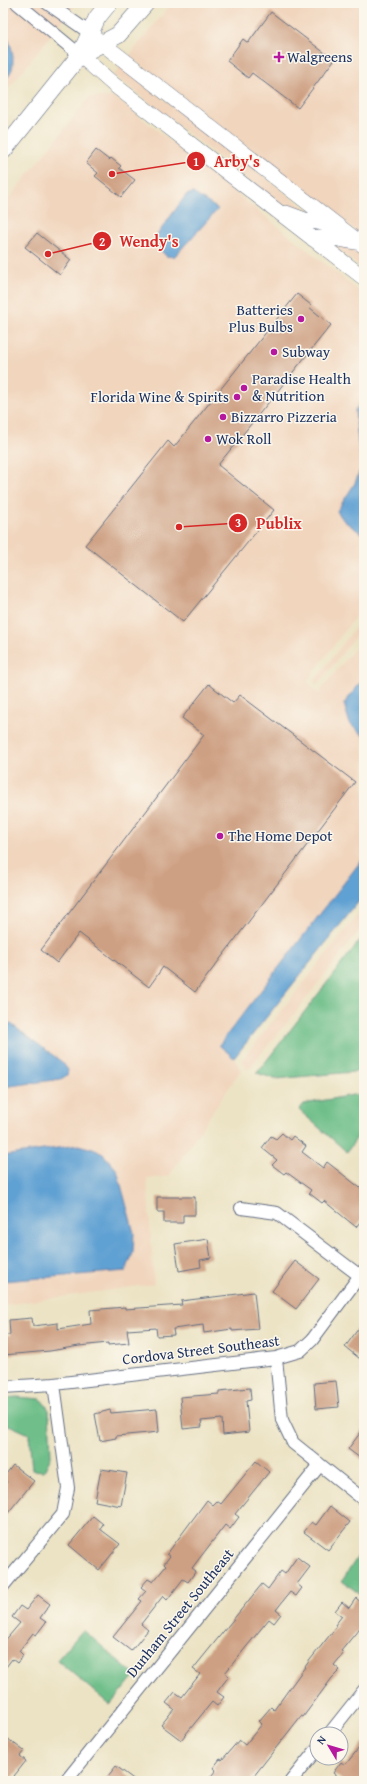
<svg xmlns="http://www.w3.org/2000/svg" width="367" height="1784" viewBox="0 0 367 1784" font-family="'Gentium Book Plus',serif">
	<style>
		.built { fill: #f1d5bd }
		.forest { fill: #6fbf8a; stroke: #457774 }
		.water { fill: #60a1d3; stroke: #3e6898 }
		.building { fill: #cea083 }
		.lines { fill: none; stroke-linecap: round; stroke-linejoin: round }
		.minor-casing { stroke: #646e82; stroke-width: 14 }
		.tertiary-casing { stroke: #646e82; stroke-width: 16 }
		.secondary-casing { stroke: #646e82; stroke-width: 18 }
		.minor { stroke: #fff; stroke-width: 12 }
		.tertiary { stroke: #fff; stroke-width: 15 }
		.secondary { stroke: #fff; stroke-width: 17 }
		.poi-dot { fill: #b5179e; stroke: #fbf7ec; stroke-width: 1.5 }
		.labels { text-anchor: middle; stroke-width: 3; stroke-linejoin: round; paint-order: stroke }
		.poi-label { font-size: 15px; fill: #1b2f5e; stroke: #fbf7ec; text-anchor: start }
		.street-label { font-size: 15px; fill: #1b2f5e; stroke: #fbf7ec }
		.leader { fill: none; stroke: #d62828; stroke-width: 1.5 }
		.callout-dot { fill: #d62828; stroke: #fbf7ec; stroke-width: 1.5 }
		.mark-label { font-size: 12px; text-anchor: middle; font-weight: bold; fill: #fff }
		.callout-label { font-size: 16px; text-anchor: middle; font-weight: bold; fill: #d62828; stroke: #fbf7ec; stroke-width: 3; stroke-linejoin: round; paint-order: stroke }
	</style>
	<rect width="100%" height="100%" fill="#fbf7ec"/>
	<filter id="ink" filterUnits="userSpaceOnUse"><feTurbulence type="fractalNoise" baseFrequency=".025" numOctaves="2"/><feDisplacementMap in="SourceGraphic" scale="8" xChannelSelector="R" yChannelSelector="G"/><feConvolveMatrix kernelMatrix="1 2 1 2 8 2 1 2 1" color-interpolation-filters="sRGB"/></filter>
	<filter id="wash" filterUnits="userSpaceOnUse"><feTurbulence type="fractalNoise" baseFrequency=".012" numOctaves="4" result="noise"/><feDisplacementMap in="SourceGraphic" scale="16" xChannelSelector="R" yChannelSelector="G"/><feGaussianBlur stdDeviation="0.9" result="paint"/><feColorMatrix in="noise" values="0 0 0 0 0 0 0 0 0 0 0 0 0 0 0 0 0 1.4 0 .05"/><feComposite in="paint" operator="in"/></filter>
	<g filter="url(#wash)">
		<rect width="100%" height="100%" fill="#ece3c4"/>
		<path class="built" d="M3 3H77L3 95Z
			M172 3H364V237L345 223V220L340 219 129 56Z
			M121 66 312 214 278 204 114 75Z
			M90 97H115L364 295V605L307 681 318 694 364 637V678L344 704 350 724 364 736V857L219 1044 234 1058 241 1070 169 1176 147 1179 154 1284 3 1305V206Z
			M331 244 358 249 364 254V270Z
			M364 616V626L317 685 314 682Z
			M364 907V924L292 1017 247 1070 242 1060Z"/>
		<path class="forest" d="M364 935V1071L275 1079 257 1073Z
			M364 1093V1127L347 1152 299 1110 304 1104Z
			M17 1397 41 1399 49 1410 51 1457 44 1471 32 1470 29 1434 9 1425H3V1398Z
			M364 1547V1597L342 1581Z
			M83 1630 135 1675 110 1705 57 1660Z"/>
		<path class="water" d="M3 31C11 40 15 57 12 69 10 74 6 79 3 83Z
			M193 193 218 209 174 257 166 256 158 247 157 235 186 195Z
			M364 398V535L344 521 337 511 355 483 362 465 358 443 355 410Z
			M364 678V736L350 724 344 704Z
			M364 857V895L234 1058 219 1045Z
			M3 1018 62 1062 68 1070 67 1075 61 1079 3 1087Z
			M78 1145 93 1149 103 1154 117 1170 134 1233 133 1253 126 1271 3 1281V1156Z"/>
		<g id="blocks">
			<path class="building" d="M271 12 334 60 298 108 252 73 248 78 227 61 243 39 248 43Z
				M96 150 109 160 111 158 121 166 119 168 135 180 121 197 95 176 98 173 86 163Z
				M37 233 71 260 60 275 25 247Z
				M297 294 311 305 309 307 331 325 218 465 274 510 183 622 85 545 168 441 174 447Z
				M209 684 233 703 240 695 355 782 195 992 163 967 149 987 79 933 57 963 41 950 204 735 182 718Z
				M282 1133 290 1140 293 1136 306 1146 302 1152 323 1168 327 1162 364 1191V1217L356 1227 324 1201 322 1203 309 1193 311 1190 286 1172 284 1174 272 1165 277 1160 262 1148 271 1136 276 1139Z
				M157 1197H195V1215H183V1223H164V1212H157Z
				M208 1239 211 1258 200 1260 201 1267 179 1271 175 1244Z
				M295 1261 319 1279 296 1309 272 1291Z
				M254 1292 258 1329 232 1331V1329L204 1333 203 1325 173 1329 174 1335 157 1336 156 1328 127 1330 129 1343 108 1345V1343L79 1346 50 1351 3 1355V1335H10L9 1320 32 1318 33 1326 58 1323V1329L91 1324 90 1310 125 1307V1309L182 1305 181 1301Z
				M364 1321V1362L345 1347Z
				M336 1381 339 1407 316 1409 314 1383Z
				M250 1388 251 1400 246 1401 249 1432 223 1435 222 1419 201 1421 202 1427 183 1429 180 1397 219 1394V1391Z
				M157 1409 159 1432 116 1436V1438L100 1441 95 1414 110 1410 111 1413Z
				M364 1428V1461L348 1449Z
				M256 1461 269 1472 235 1514 239 1517 230 1529 225 1525 192 1568 196 1571 188 1582 183 1579 167 1600 163 1596 141 1624 148 1630 131 1651 113 1637 142 1601 139 1599 146 1591 141 1587 148 1579 153 1582 166 1566 164 1564 170 1556 167 1554 207 1500 213 1505 217 1501 221 1504Z
				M13 1465 34 1481 3 1519V1488L7 1482 3 1478Z
				M101 1469 127 1473 121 1506 95 1501Z
				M330 1506 350 1522 328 1550 304 1532 312 1522 316 1525Z
				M93 1516 103 1524 100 1529 120 1544 99 1570 69 1545Z
				M297 1557 310 1567 297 1584 302 1588 296 1596 290 1592 276 1610 281 1614 274 1623 269 1619 225 1673 229 1676 217 1692 224 1697 217 1706 212 1702 181 1740 161 1725 174 1709 166 1703 175 1692 182 1697 200 1674 193 1669 262 1584 268 1589 281 1571 285 1574Z
				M38 1595 50 1604 40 1618 46 1622 36 1635 33 1633 19 1651 23 1655 17 1663 12 1659 3 1671V1643L20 1623 12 1617 20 1606 26 1610Z
				M356 1598 364 1605V1623L341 1651 344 1653 334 1665 340 1670 332 1678 303 1717 301 1716 250 1781H207L216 1770 213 1768 220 1759 222 1760 239 1740 245 1745 262 1724 259 1721 271 1707 274 1710 310 1660 337 1626 335 1625 342 1616 335 1611 342 1602 349 1608Z
				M3 1735 24 1751 20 1756 26 1761 10 1781H3Z
				M364 1742V1781H343L333 1773 341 1762 345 1765Z
				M116 1766 136 1781H104Z"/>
		</g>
	</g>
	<g filter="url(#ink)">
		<use href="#blocks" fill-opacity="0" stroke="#646e82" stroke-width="1"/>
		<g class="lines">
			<g class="minor-casing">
				<path id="minor" d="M17 3 80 55
					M47 3 90 33
					M241 1208 277 1213 364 1279
					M276 1358 282 1420 293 1443 364 1500
					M3 1387 54 1384 276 1358 300 1351 312 1340 364 1270
					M3 1586 63 1514 68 1488 54 1384
					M329 1734 364 1690
					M66 1781 319 1466
					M291 1781 317 1749"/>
			</g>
			<g class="tertiary-casing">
				<path id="tertiary" d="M94 37 364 246
					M80 55 113 84 364 278
					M286 213 305 220 336 225
					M313 239C328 236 341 239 355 242"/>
			</g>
			<g class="secondary-casing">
				<path id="secondary" d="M80 55 118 35 146 3
					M3 151 80 55 97 18 109 3"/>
			</g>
			<use href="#minor" class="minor"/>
			<use href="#tertiary" class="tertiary"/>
			<use href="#secondary" class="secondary"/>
		</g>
	</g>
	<g class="poi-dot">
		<path d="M277 51h4v4h4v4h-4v4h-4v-4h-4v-4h4z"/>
		<circle cx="301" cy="319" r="4"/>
		<circle cx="274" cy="352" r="4"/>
		<circle cx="244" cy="388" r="4"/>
		<circle cx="237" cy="397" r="4"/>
		<circle cx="223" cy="417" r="4"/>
		<circle cx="208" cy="439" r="4"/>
		<circle cx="220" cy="836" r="4"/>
	</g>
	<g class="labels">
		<g class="poi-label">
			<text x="287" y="62">Walgreens</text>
			<text x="293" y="315" text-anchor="end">Batteries<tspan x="293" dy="17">Plus Bulbs</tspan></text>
			<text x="282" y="357">Subway</text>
			<text x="252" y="384">Paradise Health<tspan x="252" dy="17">&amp; Nutrition</tspan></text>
			<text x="229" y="402" text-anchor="end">Florida Wine &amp; Spirits</text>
			<text x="231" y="422">Bizzarro Pizzeria</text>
			<text x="216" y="444">Wok Roll</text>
			<text x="228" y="841">The Home Depot</text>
		</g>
		<g class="street-label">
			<text transform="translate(201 1350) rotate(-7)" y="5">Cordova Street Southeast</text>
			<text transform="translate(180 1613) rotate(-51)" y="5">Dunham Street Southeast</text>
		</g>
	</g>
	<path class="leader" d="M112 174L196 161M48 254L102 241M179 527L238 523"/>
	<g class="callout-dot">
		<circle cx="112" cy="174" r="4"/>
		<circle cx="48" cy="254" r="4"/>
		<circle cx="179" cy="527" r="4"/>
		<circle cx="196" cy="161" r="10"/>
		<circle cx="102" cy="241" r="10"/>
		<circle cx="238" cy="523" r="10"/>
	</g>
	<g class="mark-label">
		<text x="196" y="166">1</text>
		<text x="102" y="246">2</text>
		<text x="238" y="527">3</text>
	</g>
	<g class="callout-label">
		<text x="237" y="167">Arby's</text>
		<text x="149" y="247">Wendy's</text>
		<text x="279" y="529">Publix</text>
	</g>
	<rect width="367" height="1784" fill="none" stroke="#fbf7ec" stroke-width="16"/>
	<g transform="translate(329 1746) rotate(308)"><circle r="19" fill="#fbf7ec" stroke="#a1a7b3"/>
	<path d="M0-3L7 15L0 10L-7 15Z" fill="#b5179e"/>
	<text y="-6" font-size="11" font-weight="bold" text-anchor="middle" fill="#1b2f5e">N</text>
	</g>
</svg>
